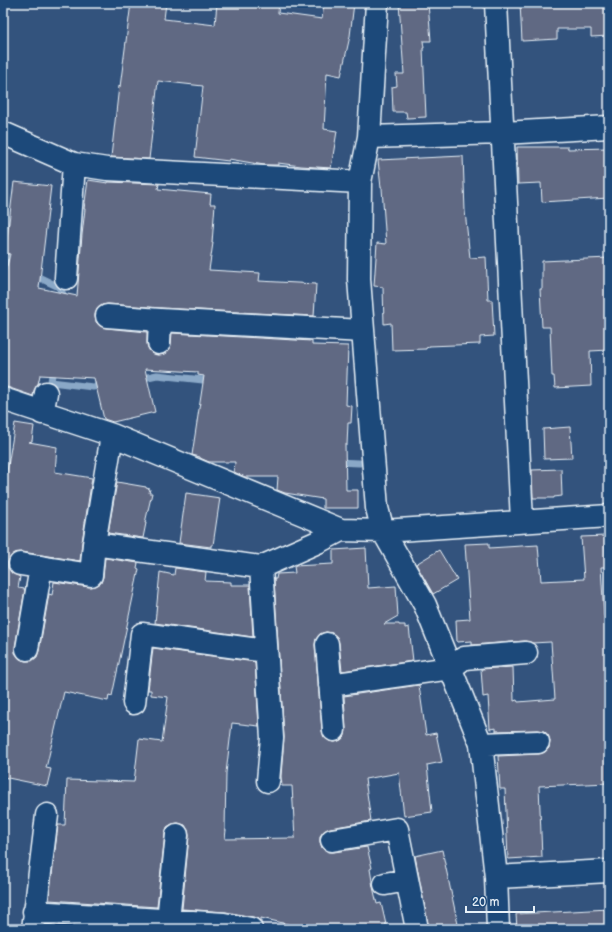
<svg xmlns="http://www.w3.org/2000/svg" width="612" height="932" viewBox="0 0 612 932" font-family="'Balsamiq Sans',sans-serif">
	<style>
		.lines { fill: none; stroke-linecap: round; stroke-linejoin: round }
		.stream { stroke: #8aa8c7; stroke-width: 7 }
		.building { fill: #616983; stroke: #e8f1f8 }
		.minor-casing { stroke: #e8f1f8; stroke-width: 25 }
		.minor { stroke: #1f4a7a; stroke-width: 22 }
	</style>
	<rect width="100%" height="100%" fill="#33537d"/>
	<filter id="ink" filterUnits="userSpaceOnUse"><feTurbulence type="fractalNoise" baseFrequency=".025" numOctaves="2"/><feDisplacementMap in="SourceGraphic" scale="8" xChannelSelector="R" yChannelSelector="G"/><feConvolveMatrix kernelMatrix="1 2 1 2 8 2 1 2 1" color-interpolation-filters="sRGB"/></filter>
	<g filter="url(#ink)">
		<g class="lines">
			<path class="stream" d="M3 261 16 267
				M32 274 59 287 65 298V302
				M53 367 51 382 93 387 105 385
				M139 379 157 375 212 381
				M336 462 359 463"/>
		</g>
		<path class="building" d="M131 3H166L164 19 215 25 217 3H279L278 13 322 19 324 3H354L350 36 341 76 327 73 324 129 337 131 331 168 301 166 278 163V165H264L229 159V161L195 157 203 86 158 81 149 159 111 157 119 86 120 87Z
			M399 3H428L431 41H423L424 48H423L426 117 407 118 406 112H393L392 87 397 86 396 74H404Z
			M520 3H609V36L591 37V29H557V39L522 41Z
			M517 147H568V149L609 148V198L542 202 541 183 518 184Z
			M463 156 465 211 470 258 486 257 488 300H492L494 336 480 337V344L429 346V347L426 348V349L392 350 391 323 384 324 383 287 374 286 377 243 386 244 382 188H381L378 160Z
			M88 180 108 183V182L159 184 158 189 211 194 210 204H215L212 243H213L209 270 260 273 259 281 316 284 314 316 161 308 108 304 102 305 97 309 95 315 96 322 100 326 106 328 147 332V342L148 348 152 353 158 355 164 354 170 349 171 344 172 333 312 341V345L348 346 346 405 352 406 351 423H348L347 445H345L346 490H358V508H323V499L285 493 277 490 278 477H245L234 472 235 462H209L200 458V457L192 455 204 376 198 375V372L145 369 155 412 113 422 104 419 94 378 40 375 38 384 34 390 33 396 7 387H3V282L10 254H5L14 182 51 186 39 288 77 296 82 235 85 209H84Z
			M609 258V350L590 351 591 386 555 388 554 376H552L550 327H542L540 289H542V261Z
			M15 423 34 426 32 441 29 442 57 447 55 472 92 478 82 542 80 561 22 552 15 553 11 556 8 562V568L12 573 20 577 18 588 25 589 15 647V653L19 658 25 661H32L37 657 39 651 49 594 52 595 54 582 89 587 96 586 101 583 103 577 105 558 138 563 137 568 139 569 112 696 109 695 108 701 64 692 46 768 51 769 47 786 3 777V496Z
			M570 427 572 458 544 459 543 429Z
			M561 469 562 496 554 497V498H533L532 470Z
			M117 482 146 487V488L150 489 149 493H152L145 523H146L143 538 108 533Z
			M186 493 220 498 213 545H211V547L179 543Z
			M605 536 606 567H601L604 616H609V783L539 786 542 857 508 859 505 789H500L498 756 539 754 545 752 549 748 550 741 548 735 544 731 538 730 496 731V728L490 729 488 696 483 697 481 669 513 667 514 701 517 700 518 702 555 699 551 642 532 643 525 641 472 645V641L457 642 456 620 470 619 465 544 489 543V548L538 545 541 581 584 579 581 537Z
			M366 548 368 588 396 586 398 616 384 624H399V625H405V628L409 627 413 661 342 671 339 643 337 637 332 633 326 632 320 634 316 639 315 645 322 731 324 737 329 741 335 742 341 740 345 736 346 729 344 696 419 685 426 735 436 733 442 762 427 765 432 812 404 816 399 773 365 779 371 821 330 828 324 831 320 836V842L322 848 328 852H334L367 847 372 868 370 869 373 887 377 904 381 903 387 929H309L261 918V922L259 919 253 917 226 912 182 909 189 836 188 830 185 825 178 823 172 824 167 827 165 833 157 907 49 900 58 825H65L67 780 134 782 139 739 162 742 168 697 151 695V690H148L153 648 255 662 259 726 232 723 226 773 225 830H226L225 839 295 838 292 786H282L281 776 284 737 274 579H276L277 574 295 573 294 566 333 564V550Z
			M439 550 457 580 433 594 416 564Z
			M175 568 206 572 205 581 231 582V585H250L253 637 155 623 160 572 174 575Z
			M442 850 459 929H429L415 856Z
			M609 909V929H517L516 914Z
			M46 925 72 927V929H46Z"/>
		<g class="lines">
			<g class="minor-casing">
				<path id="minor" d="M377 3 369 137 360 182 359 279 377 508 383 531 425 605 481 744 496 877 498 929
					M496 3 522 521
					M3 133 74 164 107 169 360 182
					M369 137 502 133 609 127
					M66 278 74 164
					M107 316 160 320 363 331
					M159 343 160 320
					M3 399 112 435 341 530 383 531 609 516
					M42 413 46 393
					M94 544 261 567 320 541 341 530
					M20 564 91 575 94 544 112 435
					M261 567 272 738 268 781
					M327 644 334 730
					M27 649 41 567
					M330 685 451 668 464 658 526 653
					M134 703 142 634 266 651
					M481 744 538 742
					M332 840 397 829 417 929
					M496 877 609 871
					M385 884 407 880
					M34 912 224 924 251 929
					M168 920 177 835
					M33 929 47 815"/>
			</g>
			<use href="#minor" class="minor"/>
		</g>
	</g>
	<rect width="612" height="932" fill="none" stroke="#1f4a7a" stroke-width="16"/>
	<rect x="8" y="8" width="596" height="916" fill="none" stroke="#e8f1f8" stroke-width="1.5" filter="url(#ink)"/>
	<path d="M466 906v6h68v-6" fill="none" stroke="#e8f1f8" stroke-width="2"/>
	<text x="472" y="906" font-size="12" fill="#e8f1f8" stroke="#1f4a7a" stroke-width="3" paint-order="stroke">20 m</text>
</svg>
